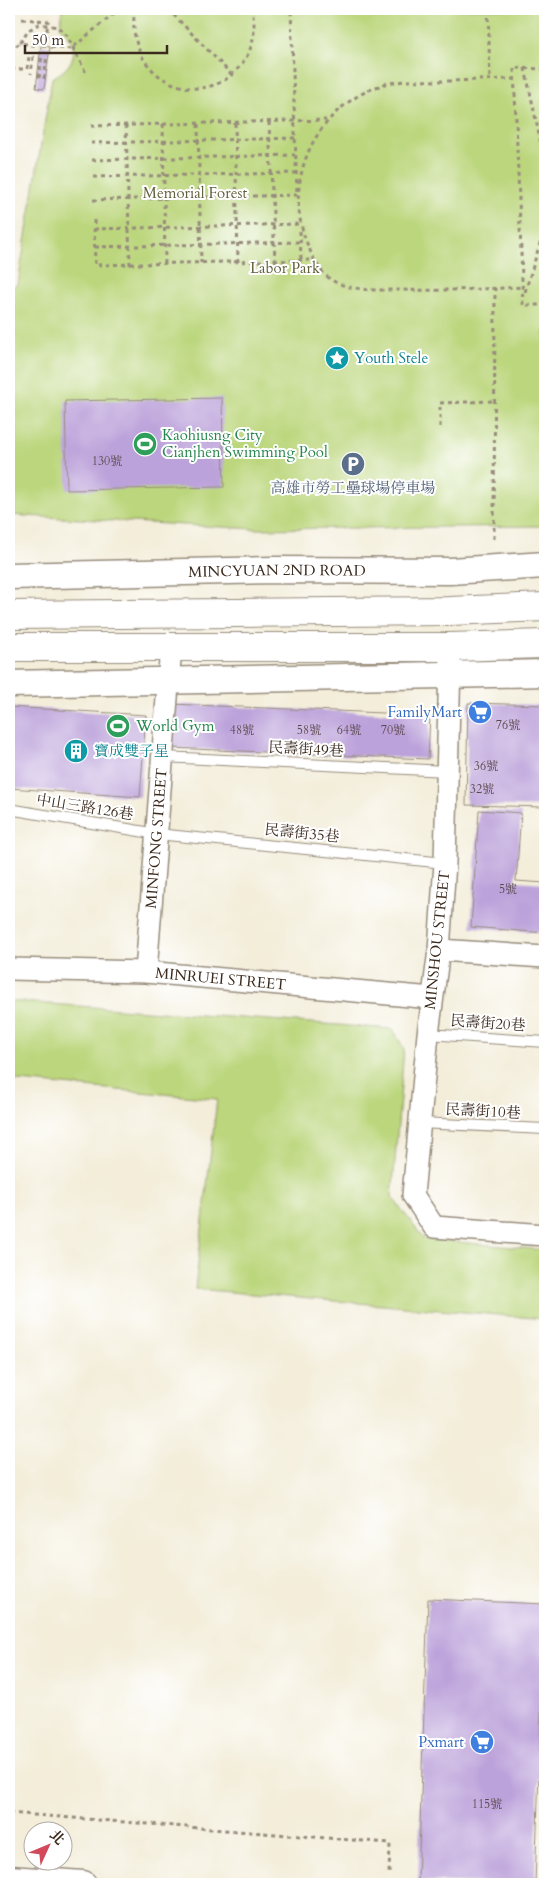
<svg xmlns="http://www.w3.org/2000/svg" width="554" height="1893" viewBox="0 0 554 1893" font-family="Cardo,'Noto Serif TC',serif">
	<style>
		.green { fill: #bbd67b; stroke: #7b804c }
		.building { fill: #bca2da }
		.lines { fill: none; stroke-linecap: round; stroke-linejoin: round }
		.service-casing { stroke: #978c7c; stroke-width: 12 }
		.minor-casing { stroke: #978c7c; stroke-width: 24 }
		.tertiary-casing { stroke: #978c7c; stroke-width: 29 }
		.secondary-casing { stroke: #978c7c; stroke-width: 30 }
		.path { stroke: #978c7c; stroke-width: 3; stroke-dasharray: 4 4; stroke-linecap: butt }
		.service { stroke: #fff; stroke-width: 10 }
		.minor { stroke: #fff; stroke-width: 21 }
		.tertiary { stroke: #fff; stroke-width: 26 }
		.secondary { stroke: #fff; stroke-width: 28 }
		.labels { text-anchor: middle; stroke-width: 4; stroke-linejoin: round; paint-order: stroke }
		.number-label { font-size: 12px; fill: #5b484d }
		.park-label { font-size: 15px; fill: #615e3a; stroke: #fff }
		.culture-label { font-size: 15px; fill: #0d838f; stroke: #fff; text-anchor: start }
		.leisure-label { font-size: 15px; fill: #27864d; stroke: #fff; text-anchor: start }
		.service-label { font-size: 15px; fill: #4e5e75; stroke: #fff }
		.street-label { font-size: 15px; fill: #3b2a1e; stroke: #fff }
		.shop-label { font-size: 15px; fill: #366cbe; stroke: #fff; text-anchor: end }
	</style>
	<rect width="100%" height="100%" fill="#fff"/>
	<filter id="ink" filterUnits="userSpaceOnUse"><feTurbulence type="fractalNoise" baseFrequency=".02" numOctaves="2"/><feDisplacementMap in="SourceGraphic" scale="10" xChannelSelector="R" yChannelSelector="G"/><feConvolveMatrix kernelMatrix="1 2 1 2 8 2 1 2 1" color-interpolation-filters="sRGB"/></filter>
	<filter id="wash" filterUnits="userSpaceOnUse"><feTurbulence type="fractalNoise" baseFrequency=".0096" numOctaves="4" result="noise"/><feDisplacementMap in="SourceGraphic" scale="20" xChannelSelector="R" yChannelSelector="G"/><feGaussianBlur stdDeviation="1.12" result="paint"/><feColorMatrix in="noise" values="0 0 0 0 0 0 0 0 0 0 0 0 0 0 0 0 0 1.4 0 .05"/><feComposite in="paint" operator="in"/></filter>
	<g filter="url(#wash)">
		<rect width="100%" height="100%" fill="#f3edd9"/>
		<path class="green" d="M62 9H545V526L255 529 9 515V290L18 284 52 78C77 66 81 45 60 27Z
			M9 1001 393 1029 404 1049 392 1197 424 1239 545 1250V1319L195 1289 217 1099 9 1080Z"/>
		<g id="blocks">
			<path class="building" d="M41 46 50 47 44 89 36 88Z
				M222 398 224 487 67 490 65 401Z
				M468 703 545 705V807L466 805Z
				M171 704 430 715 428 759 170 748Z
				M9 707 146 715 140 797 9 788Z
				M479 810 521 813 516 881 545 883V933L471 927Z
				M428 1599 545 1604 535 1884 418 1881Z"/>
		</g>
	</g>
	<g filter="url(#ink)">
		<use href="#blocks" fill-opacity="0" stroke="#978c7c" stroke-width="1"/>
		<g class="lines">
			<g class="service-casing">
				<path id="service" d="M163 757 447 771
					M9 809 157 834 445 863
					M428 1034 545 1042
					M419 1123 545 1129"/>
			</g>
			<g class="minor-casing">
				<g id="minor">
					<path d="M450 660 445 863 439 950 428 1034 413 1195 434 1227 545 1235"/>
					<path d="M439 950 545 957"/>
					<path id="s1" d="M9 969 146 972 432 998"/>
					<path id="s2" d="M146 972 171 646"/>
				</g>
			</g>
			<g class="tertiary-casing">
				<g id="tertiary">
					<path id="s3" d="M9 576 274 570 450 571 545 565"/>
					<path d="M9 684 545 673"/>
					<path d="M9 1879 83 1884"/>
				</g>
			</g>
			<g class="secondary-casing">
				<path id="secondary" d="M9 615 450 611 545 607
					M9 647H450L545 644"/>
			</g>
			<path class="path" d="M135 9C122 84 214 119 248 54 255 40 256 23 251 9
				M168 9 232 75
				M488 9 490 79
				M22 19 48 21 46 38
				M20 43 29 30 39 24 58 27 67 36 86 73
				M16 46 20 43 39 46
				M51 47 71 49 119 9
				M525 68 541 144
				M11 69H27L29 57H33L31 74
				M545 69 514 68 523 305H545
				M39 78 42 54
				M44 79 47 55
				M515 79C491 79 467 81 443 81 423 81 398 79 379 86 313 110 280 184 309 248 315 263 323 278 340 284 359 291 379 290 399 290 441 291 482 289 524 287
				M269 122 275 261
				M235 123 238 262
				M163 124 165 264
				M198 124 201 263
				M126 125 130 265
				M91 126 326 120
				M91 143 295 138
				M92 160 295 155
				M93 177 296 173
				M93 200 297 195 291 9
				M94 220 95 265 313 260
				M94 229 300 224
				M300 231 301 261
				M95 247 300 242
				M525 292 542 237
				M440 427V403L494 401
				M494 539 495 288
				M9 1813 390 1843 389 1875"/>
			<use href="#service" class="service"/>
			<use href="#minor" class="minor"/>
			<use href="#tertiary" class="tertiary"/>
			<use href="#secondary" class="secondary"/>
		</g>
	</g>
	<defs>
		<g id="sight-disc" transform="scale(1.25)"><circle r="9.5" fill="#0f9aa8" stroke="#fff"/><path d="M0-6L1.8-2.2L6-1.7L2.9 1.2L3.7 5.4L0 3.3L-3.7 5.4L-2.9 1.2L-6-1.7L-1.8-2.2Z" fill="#fff"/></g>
		<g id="stadium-disc" transform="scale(1.25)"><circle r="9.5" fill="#2e9e5b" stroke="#fff"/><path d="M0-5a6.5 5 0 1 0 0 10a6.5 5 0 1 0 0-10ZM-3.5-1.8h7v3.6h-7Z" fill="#fff"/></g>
		<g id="parking-disc" transform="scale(1.25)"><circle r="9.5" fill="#5c6f8a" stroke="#fff"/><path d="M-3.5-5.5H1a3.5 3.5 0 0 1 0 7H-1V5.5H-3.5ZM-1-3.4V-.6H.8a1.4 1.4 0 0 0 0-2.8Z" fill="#fff"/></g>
		<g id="supermarket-disc" transform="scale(1.25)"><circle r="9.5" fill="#3f7fe0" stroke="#fff"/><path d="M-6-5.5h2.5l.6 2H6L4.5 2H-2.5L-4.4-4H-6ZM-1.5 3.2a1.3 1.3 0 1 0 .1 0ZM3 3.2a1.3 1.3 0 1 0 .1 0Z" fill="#fff"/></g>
		<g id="building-disc" transform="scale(1.25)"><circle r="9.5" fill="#0f9aa8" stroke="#fff"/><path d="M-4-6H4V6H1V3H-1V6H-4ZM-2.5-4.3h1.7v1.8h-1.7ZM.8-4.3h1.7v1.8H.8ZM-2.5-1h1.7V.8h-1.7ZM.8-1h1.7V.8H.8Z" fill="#fff"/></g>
	</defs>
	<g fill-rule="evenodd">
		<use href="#sight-disc" x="337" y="358"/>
		<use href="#stadium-disc" x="145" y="444"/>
		<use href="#parking-disc" x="353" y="464"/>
		<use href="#supermarket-disc" x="480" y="712"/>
		<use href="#stadium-disc" x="118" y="726"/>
		<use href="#building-disc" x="76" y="751"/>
		<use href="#supermarket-disc" x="482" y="1742"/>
	</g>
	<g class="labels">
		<g class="number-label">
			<text x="107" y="465">130號</text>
			<text x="508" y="729">76號</text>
			<text x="242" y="734">48號</text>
			<text x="309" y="734">58號</text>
			<text x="349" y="734">64號</text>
			<text x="393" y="734">70號</text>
			<text x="486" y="770">36號</text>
			<text x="482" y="793">32號</text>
			<text x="508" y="893">5號</text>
			<text x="487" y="1808">115號</text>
		</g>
		<g class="park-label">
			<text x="195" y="198">Memorial Forest</text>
			<text x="285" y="273">Labor Park</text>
		</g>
		<g class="culture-label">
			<text x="354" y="363">Youth Stele</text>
			<text x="94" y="756">寶成雙子星</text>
		</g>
		<g class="leisure-label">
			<text x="162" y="440">Kaohiusng City<tspan x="162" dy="17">Cianjhen Swimming Pool</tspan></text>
			<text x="136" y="731">World Gym</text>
		</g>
		<g class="service-label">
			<text x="353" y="493">高雄市勞工壘球場停車場</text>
		</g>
		<g class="street-label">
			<text dy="5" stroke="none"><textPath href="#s3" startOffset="268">MINCYUAN 2ND ROAD</textPath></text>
			<text transform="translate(306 749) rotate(3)" y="5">民壽街49巷</text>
			<text transform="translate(85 807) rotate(9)" y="5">中山三路126巷</text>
			<text transform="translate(302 833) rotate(6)" y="5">民壽街35巷</text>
			<text dy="5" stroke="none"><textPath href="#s2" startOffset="134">MINFONG STREET</textPath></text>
			<text transform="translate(437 940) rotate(-84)" y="5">MINSHOU STREET</text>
			<text dy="5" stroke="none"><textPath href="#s1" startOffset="212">MINRUEI STREET</textPath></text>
			<text transform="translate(488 1023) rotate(4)" y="5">民壽街20巷</text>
			<text transform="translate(483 1111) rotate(3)" y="5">民壽街10巷</text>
		</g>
		<g class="shop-label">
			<text x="462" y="717">FamilyMart</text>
			<text x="464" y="1747">Pxmart</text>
		</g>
	</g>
	<rect width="554" height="1893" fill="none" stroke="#fff" stroke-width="30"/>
	<g transform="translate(48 1846) rotate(46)"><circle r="24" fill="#ffffff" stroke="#b1aaa5"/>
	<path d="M0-4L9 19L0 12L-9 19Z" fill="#d1495b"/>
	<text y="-8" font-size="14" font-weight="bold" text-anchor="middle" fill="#3b2a1e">北</text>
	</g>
	<path d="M25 45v8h142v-8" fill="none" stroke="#3b2a1e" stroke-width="2.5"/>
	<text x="32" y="45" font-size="15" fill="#3b2a1e" stroke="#ffffff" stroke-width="4" paint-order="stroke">50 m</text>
</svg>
